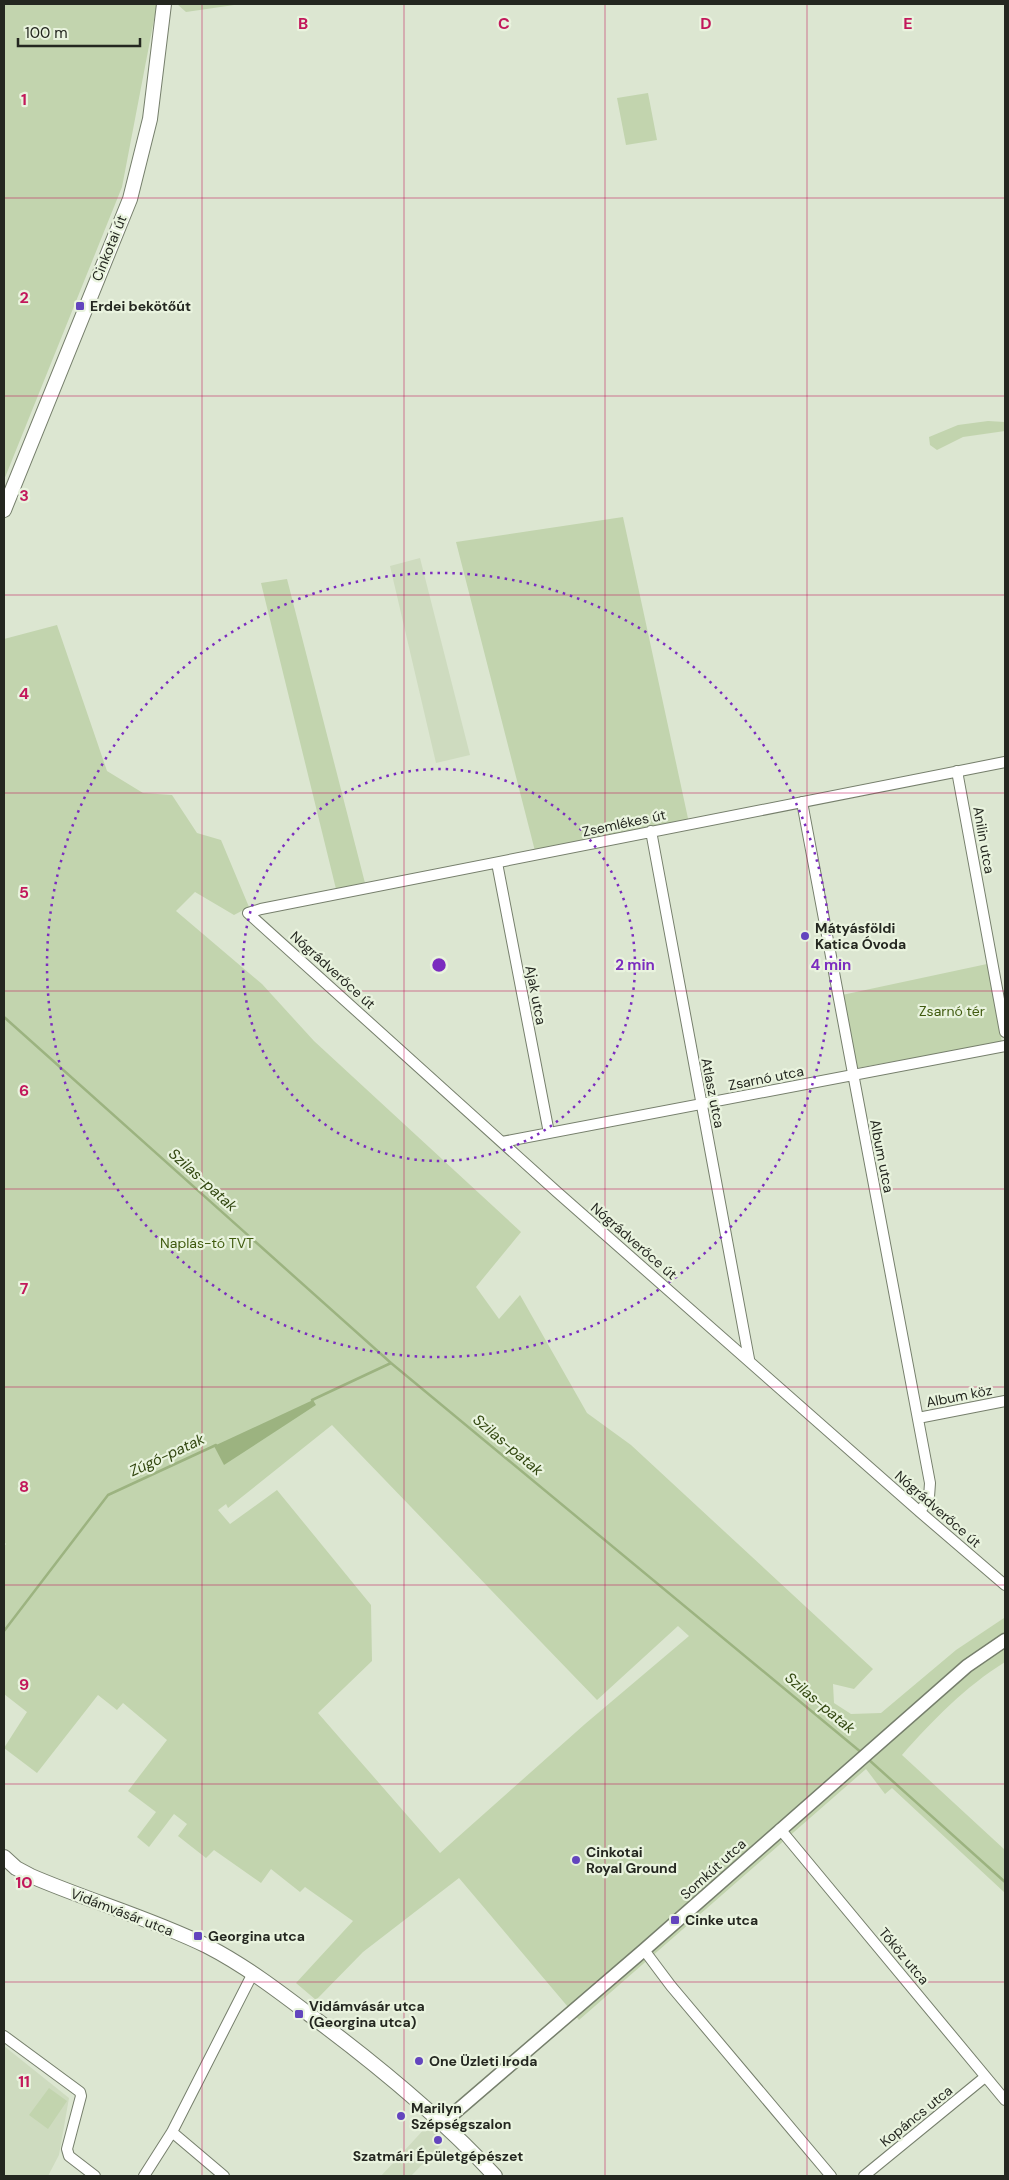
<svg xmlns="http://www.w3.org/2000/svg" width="1009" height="2180" viewBox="0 0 1009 2180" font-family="'DM Sans',sans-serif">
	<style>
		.built { fill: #cedbbf }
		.green { fill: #c2d4ae; fill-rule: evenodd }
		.water { fill: #9cb380 }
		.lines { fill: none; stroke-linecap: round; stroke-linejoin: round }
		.stream { stroke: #9cb380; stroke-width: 2.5 }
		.minor-casing { stroke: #767f6c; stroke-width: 12 }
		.tertiary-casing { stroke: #767f6c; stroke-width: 15 }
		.secondary-casing { stroke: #767f6c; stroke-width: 16 }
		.minor { stroke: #fff; stroke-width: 10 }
		.tertiary { stroke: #fff; stroke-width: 12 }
		.secondary { stroke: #fff; stroke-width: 14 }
		.grid { fill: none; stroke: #c2185b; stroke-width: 1; stroke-opacity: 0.55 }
		.ring { fill: none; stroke: #7b2cbf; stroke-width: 2.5; stroke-dasharray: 2.5 5 }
		.poi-dot { fill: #6345be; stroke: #e9f3de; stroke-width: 2 }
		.labels { text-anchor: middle; stroke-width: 4.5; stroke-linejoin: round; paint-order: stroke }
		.street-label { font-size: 14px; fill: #242720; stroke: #e9f3de }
		.poi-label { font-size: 14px; font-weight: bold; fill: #242720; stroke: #e9f3de; text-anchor: start }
		.park-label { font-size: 14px; fill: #3f5a0e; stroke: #e9f3de }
		.water-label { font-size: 15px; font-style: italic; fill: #324710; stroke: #e9f3de }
		.grid-label { font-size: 16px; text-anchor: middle; font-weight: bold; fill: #c2185b; stroke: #e9f3de; stroke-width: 4.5; stroke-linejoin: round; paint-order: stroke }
		.centre { fill: #7b2cbf; stroke: #e9f3de; stroke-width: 2.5 }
		.ring-label { font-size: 15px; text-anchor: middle; font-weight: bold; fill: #7b2cbf; stroke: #e9f3de; stroke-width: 4.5; stroke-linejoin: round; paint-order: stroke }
	</style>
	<rect width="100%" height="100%" fill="#dce6d1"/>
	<path class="built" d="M420 558 470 755 436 763 390 566Z
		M4 2046 69 2098 59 2155 48 2176H4Z
		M427 2126 444 2142 411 2176H381Z"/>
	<path class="green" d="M4 4H157L122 187 4 480Z
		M177 4H241L186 12Z
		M648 93 657 140 626 145 617 98Z
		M988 421 1005 422V431L963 437 937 450 930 445 929 437 958 425Z
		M623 517 689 823 535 851 456 542Z
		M287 579 365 883 336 889 261 583Z
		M57 625 107 771 143 793 172 795 197 833 221 840 249 907 234 915 195 892 176 911 262 984 314 1041 521 1232 476 1287 499 1319 520 1295 587 1413 631 1445 873 1669 854 1689 833 1684 834 1703 851 1714 881 1713 956 1650 1004 1618 1005 1620V1662C966 1686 932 1721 902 1755L1005 1850V1893L892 1788 885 1794 866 1769 579 2020 459 1878 363 1952 316 2000 296 1983 353 1921 305 1887 300 1892 271 1869 261 1883 214 1850 206 1858 178 1836 187 1824 174 1814 149 1847 137 1837 156 1812 128 1791 167 1740 123 1703 117 1710 98 1695 37 1773 4 1748 27 1712 4 1694V1546L6 1544 4 1542V639ZM332 1425 597 1700 678 1626 689 1636 585 1724 440 1853 318 1713 372 1661 371 1605 277 1490 230 1524 218 1510 226 1504 228 1508Z
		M987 964 1002 1042 857 1068 842 995Z
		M49 2088 67 2101 48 2129 29 2115Z"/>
	<path class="water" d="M313 1400 316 1405 224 1465 214 1446Z"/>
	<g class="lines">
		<path class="stream" d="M4 1017 391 1363 862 1753
			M312 1400 391 1363
			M4 1631 108 1495 216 1445
			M868 1759 1005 1882"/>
		<g class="minor-casing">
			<path id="minor" d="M1005 762 261 909 248 913 557 1192 920 1512 1005 1585
				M957 771 1005 1032
				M802 802 930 1483 929 1497 920 1512
				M651 831 749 1359
				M497 863 549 1133
				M502 1142 1005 1046
				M918 1418 1005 1401
				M780 1829 1005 2100
				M644 1950 671 1986 831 2176
				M4 2036 80 2092 81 2096 67 2149 69 2156 95 2176
				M172 2132 224 2176
				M144 2176 172 2132 253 1973
				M864 2176 985 2077"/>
		</g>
		<g class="tertiary-casing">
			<path id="tertiary" d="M444 2125 452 2115 644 1950 967 1666 1005 1640"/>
		</g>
		<g class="secondary-casing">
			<path id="secondary" d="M4 510 130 199 150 119 164 4
				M4 1857 16 1868 31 1876C89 1901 150 1918 207 1946 244 1965 277 1990 310 2015 376 2064 440 2116 495 2176"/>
		</g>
		<use href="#minor" class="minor"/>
		<use href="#tertiary" class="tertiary"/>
		<use href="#secondary" class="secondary"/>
	</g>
	<path class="grid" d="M202 4V2176M404 4V2176M605 4V2176M807 4V2176M4 198H1005M4 396H1005M4 595H1005M4 793H1005M4 991H1005M4 1189H1005M4 1387H1005M4 1585H1005M4 1784H1005M4 1982H1005"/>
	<g class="ring">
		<circle cx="439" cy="965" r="196"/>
		<circle cx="439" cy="965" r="392"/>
	</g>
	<g class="poi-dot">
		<rect x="75" y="301" width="10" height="10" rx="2.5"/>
		<circle cx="805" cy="936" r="5"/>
		<circle cx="576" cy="1860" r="5"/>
		<rect x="670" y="1915" width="10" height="10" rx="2.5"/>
		<rect x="193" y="1931" width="10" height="10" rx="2.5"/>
		<rect x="294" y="2009" width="10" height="10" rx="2.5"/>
		<circle cx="419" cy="2061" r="5"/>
		<circle cx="401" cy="2116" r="5"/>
		<circle cx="438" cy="2140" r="5"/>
	</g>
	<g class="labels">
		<g class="street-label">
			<text transform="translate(109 248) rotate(-68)" y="5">Cinkotai út</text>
			<text transform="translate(624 823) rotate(-12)" y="5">Zsemlékes út</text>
			<text transform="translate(984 840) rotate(80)" y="5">Anilin utca</text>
			<text transform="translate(333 970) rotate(42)" y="5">Nógrádverőce út</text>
			<text transform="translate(536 995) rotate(79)" y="5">Ajak utca</text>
			<text transform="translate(766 1078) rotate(-11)" y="5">Zsarnó utca</text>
			<text transform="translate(713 1093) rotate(79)" y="5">Atlasz utca</text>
			<text transform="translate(882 1156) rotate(79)" y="5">Album utca</text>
			<text transform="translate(634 1241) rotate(41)" y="5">Nógrádverőce út</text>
			<text transform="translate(959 1396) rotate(-11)" y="5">Album köz</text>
			<text transform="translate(938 1509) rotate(41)" y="5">Nógrádverőce út</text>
			<text transform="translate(713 1869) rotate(-42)" y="5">Somkút utca</text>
			<text transform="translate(122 1912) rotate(21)" y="5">Vidámvásár utca</text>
			<text transform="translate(904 1956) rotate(50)" y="5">Tóköz utca</text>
			<text transform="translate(916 2116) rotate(-39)" y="5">Kopáncs utca</text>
		</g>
		<g class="poi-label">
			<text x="90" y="311">Erdei bekötőút</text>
			<text x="815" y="933">Mátyásföldi<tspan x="815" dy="16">Katica Óvoda</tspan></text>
			<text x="586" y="1857">Cinkotai<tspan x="586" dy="16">Royal Ground</tspan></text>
			<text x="685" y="1925">Cinke utca</text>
			<text x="208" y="1941">Georgina utca</text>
			<text x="309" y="2011">Vidámvásár utca<tspan x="309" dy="16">(Georgina utca)</tspan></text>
			<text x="429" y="2066">One Üzleti Iroda</text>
			<text x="411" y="2113">Marilyn<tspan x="411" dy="16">Szépségszalon</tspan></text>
			<text x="438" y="2161" text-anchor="middle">Szatmári Épületgépészet</text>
		</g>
		<g class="park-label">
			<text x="952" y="1016">Zsarnó tér</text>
			<text x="207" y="1248">Naplás-tó TVT</text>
		</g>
		<g class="water-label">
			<text transform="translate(203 1180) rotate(42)" y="5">Szilas-patak</text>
			<text transform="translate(508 1445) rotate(40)" y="5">Szilas-patak</text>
			<text transform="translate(167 1455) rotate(-25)" y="5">Zúgó-patak</text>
			<text transform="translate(820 1703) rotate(40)" y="5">Szilas-patak</text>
		</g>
	</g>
	<g class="grid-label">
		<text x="303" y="29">B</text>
		<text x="504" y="29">C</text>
		<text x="706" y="29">D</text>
		<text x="908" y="29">E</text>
		<text x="24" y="105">1</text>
		<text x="24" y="303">2</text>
		<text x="24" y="501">3</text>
		<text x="24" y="699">4</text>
		<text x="24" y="898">5</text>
		<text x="24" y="1096">6</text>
		<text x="24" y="1294">7</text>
		<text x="24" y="1492">8</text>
		<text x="24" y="1690">9</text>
		<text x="24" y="1888">10</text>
		<text x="24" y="2087">11</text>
	</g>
	<circle cx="439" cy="965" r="8" class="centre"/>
	<g class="ring-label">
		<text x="635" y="970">2 min</text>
		<text x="831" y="970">4 min</text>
	</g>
	<rect width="1009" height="2180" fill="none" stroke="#242720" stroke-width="10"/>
	<path d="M18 38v8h122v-8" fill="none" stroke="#242720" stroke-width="2.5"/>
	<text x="25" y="38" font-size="15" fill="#242720" stroke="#e9f3de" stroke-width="4" paint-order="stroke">100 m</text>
</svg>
